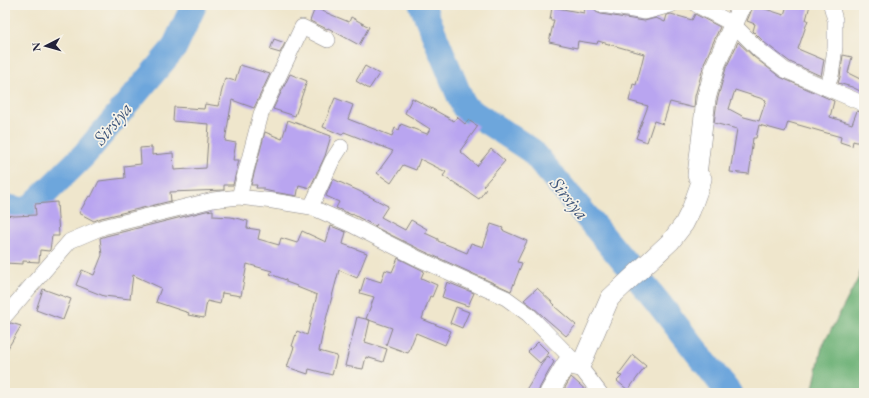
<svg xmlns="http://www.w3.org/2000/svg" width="869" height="398" viewBox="0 0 869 398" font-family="'EB Garamond',serif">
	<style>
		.forest { fill: #6ab075; stroke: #466958 }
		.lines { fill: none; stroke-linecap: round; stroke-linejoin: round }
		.river { stroke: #6da6dc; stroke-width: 26 }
		.building { fill: #b9a5f0; fill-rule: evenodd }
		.minor-casing { stroke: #888484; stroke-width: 16 }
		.tertiary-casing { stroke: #888484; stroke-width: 20 }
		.minor { stroke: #fff; stroke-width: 15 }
		.tertiary { stroke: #fff; stroke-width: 19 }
		.labels { text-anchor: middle; stroke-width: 3.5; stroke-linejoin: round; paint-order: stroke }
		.water-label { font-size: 19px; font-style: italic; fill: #40577b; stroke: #f7f3e8 }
	</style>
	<rect width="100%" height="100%" fill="#f7f3e8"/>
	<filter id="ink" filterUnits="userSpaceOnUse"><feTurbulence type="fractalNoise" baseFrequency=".025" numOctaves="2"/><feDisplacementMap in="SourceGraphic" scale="8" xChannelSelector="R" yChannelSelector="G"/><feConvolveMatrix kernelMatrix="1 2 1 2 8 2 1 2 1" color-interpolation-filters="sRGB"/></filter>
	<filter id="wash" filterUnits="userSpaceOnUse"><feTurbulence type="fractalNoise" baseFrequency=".012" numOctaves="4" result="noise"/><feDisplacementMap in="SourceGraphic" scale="16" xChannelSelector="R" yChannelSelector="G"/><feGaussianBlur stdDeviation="0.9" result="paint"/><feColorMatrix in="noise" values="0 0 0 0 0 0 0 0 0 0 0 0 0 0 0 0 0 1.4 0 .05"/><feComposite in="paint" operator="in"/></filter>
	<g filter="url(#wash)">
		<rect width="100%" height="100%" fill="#efe6cc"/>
		<path class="forest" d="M864 259V393H812L822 347 859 277Z"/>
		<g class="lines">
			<path class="river" d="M422 5 464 107 532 151 657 301 729 393
				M5 207 27 211 84 155 174 48 194 5"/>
		</g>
		<g id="blocks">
			<path class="building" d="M585 5H593L594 9 596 12 601 14 644 21 656 18 665 22 667 15 671 14 692 20 695 14 720 27 705 61 695 96 694 108 670 102 663 124 654 121 647 142 636 138 648 106 629 101 633 84 636 85 640 70 644 54 598 41 597 44 578 41 577 48 549 42 554 20H550L552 7 584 13Z
				M753 5 784 15 787 5H810L806 20H808L798 49 824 60 821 76 790 62 765 43 753 31 755 24 747 21 752 9Z
				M315 8 349 22 351 17 369 27 359 45 328 28 327 29 310 21Z
				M274 39 285 43 280 53 270 50Z
				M738 42 754 57 780 77 834 101 830 117 852 124 857 111 864 113V144L853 141 852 146 840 142 841 137 788 122 785 132 759 125 756 138H753L750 161H751L749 174 730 172 737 129 714 123 717 101 726 68ZM735 90 766 100 759 121 744 117 729 109Z
				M843 55 852 57 848 73 864 81V93L852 87 838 83 840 77Z
				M240 65 270 74 254 108 232 100 225 141 236 143 233 160H239L233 185H224V190L170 192 171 201 101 218 94 221 79 213 89 196 91 197 99 181 125 178 124 166 141 164 140 148 152 147V155L173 153 174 170 206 168 209 124 173 121 174 107 204 109 205 104 218 106 225 78 235 81Z
				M365 66 379 74 369 89 356 81Z
				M290 74 307 81 295 116 273 109Z
				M335 98 353 105 348 119 392 136 395 128 399 130 401 124 427 134 430 129 405 113 412 98 429 107 454 121 457 117 465 124 468 120 478 126 460 151 477 166 491 149 505 161 483 186 486 189 479 199 452 181V182L443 176 446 172 420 159 416 170 403 165 391 183 377 173 393 151 344 132 342 135 323 127Z
				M288 120 331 136 325 156 310 188 299 185 297 196 273 192 264 190V188H256L257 185H251L265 132 282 139Z
				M333 179 359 191 388 206 381 217 405 230 411 220 427 229 425 233 438 239V241L467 253 471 243 483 247 491 224 503 228 502 230 527 241 517 262 522 263 511 291 421 250 375 227 377 224 375 226 352 214V215L336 208 339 202 326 196Z
				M57 202 59 236H52L50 250 49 251 40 250 39 262 23 261V264L5 263V215L15 216 36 215 35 204Z
				M213 210V216L231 217 248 221 247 228 260 230 258 239 279 245 281 238 297 243 302 231 326 242 331 226 346 232 343 244 367 253 357 278 339 270 324 327 319 351 337 356 332 375 309 369 308 374 287 367 294 347 292 346 297 331 307 335 317 295 297 287V286L286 282V280L270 274 272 271 247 264 241 296 222 293 220 304 207 301 204 318 188 315 189 313 156 302 161 288 133 275 130 299 104 296 76 285 82 270 94 275 102 255 100 238 106 236 206 211Z
				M398 258 424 271 421 278 437 285 432 297 430 296 422 319 451 331 445 345 416 333 408 353 386 345 392 328 366 319 374 297 360 293 365 277 381 282 385 270 392 272Z
				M447 282 474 293 468 306 442 297Z
				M537 288 555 305 554 306 576 325 566 336 544 317 533 307 524 300Z
				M43 289 71 299 63 320 36 310Z
				M456 307 469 312 462 328 450 323Z
				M357 317 370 320 365 342 387 349 383 362 366 357 363 369 345 366Z
				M11 323 21 326 5 353V325Z
				M538 342 549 353 540 363 528 352Z
				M633 355 646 366 628 390 617 381 622 376 618 375Z
				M548 356 554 362 540 387 538 393H524L541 365Z
				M571 377 588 392 589 393H562Z"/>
		</g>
	</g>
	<g filter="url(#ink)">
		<use href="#blocks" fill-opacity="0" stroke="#888484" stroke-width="1"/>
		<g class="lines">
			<g class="minor-casing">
				<path id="minor" d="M602 5 645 12 671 5
					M697 5 733 24 759 50 785 70 864 104
					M826 88 831 76 833 63 835 47V20L831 5
					M239 197 261 114 302 27 328 40
					M311 207 332 161 341 147
					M5 316 70 241 103 227 213 200 239 197 273 201 311 207 354 226 417 258 506 298 528 314 580 367 600 393"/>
			</g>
			<g class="tertiary-casing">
				<path id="tertiary" d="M549 393 566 364 580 367 610 298 671 241 684 224 691 210 702 179 697 175 706 99 716 64 742 5"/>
			</g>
			<use href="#minor" class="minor"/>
			<use href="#tertiary" class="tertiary"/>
		</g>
	</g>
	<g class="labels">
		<g class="water-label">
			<text transform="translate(112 123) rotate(-50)" y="7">Sirsiya</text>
			<text transform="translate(570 198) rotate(51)" y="7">Sirsiya</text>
		</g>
	</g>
	<rect width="869" height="398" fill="none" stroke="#f7f3e8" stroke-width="20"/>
	<g transform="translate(46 46) rotate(264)" stroke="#f7f3e8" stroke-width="3" paint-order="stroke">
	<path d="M0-3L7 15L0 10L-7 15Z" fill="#22223b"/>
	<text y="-6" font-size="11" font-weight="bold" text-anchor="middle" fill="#22223b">N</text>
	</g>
</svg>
